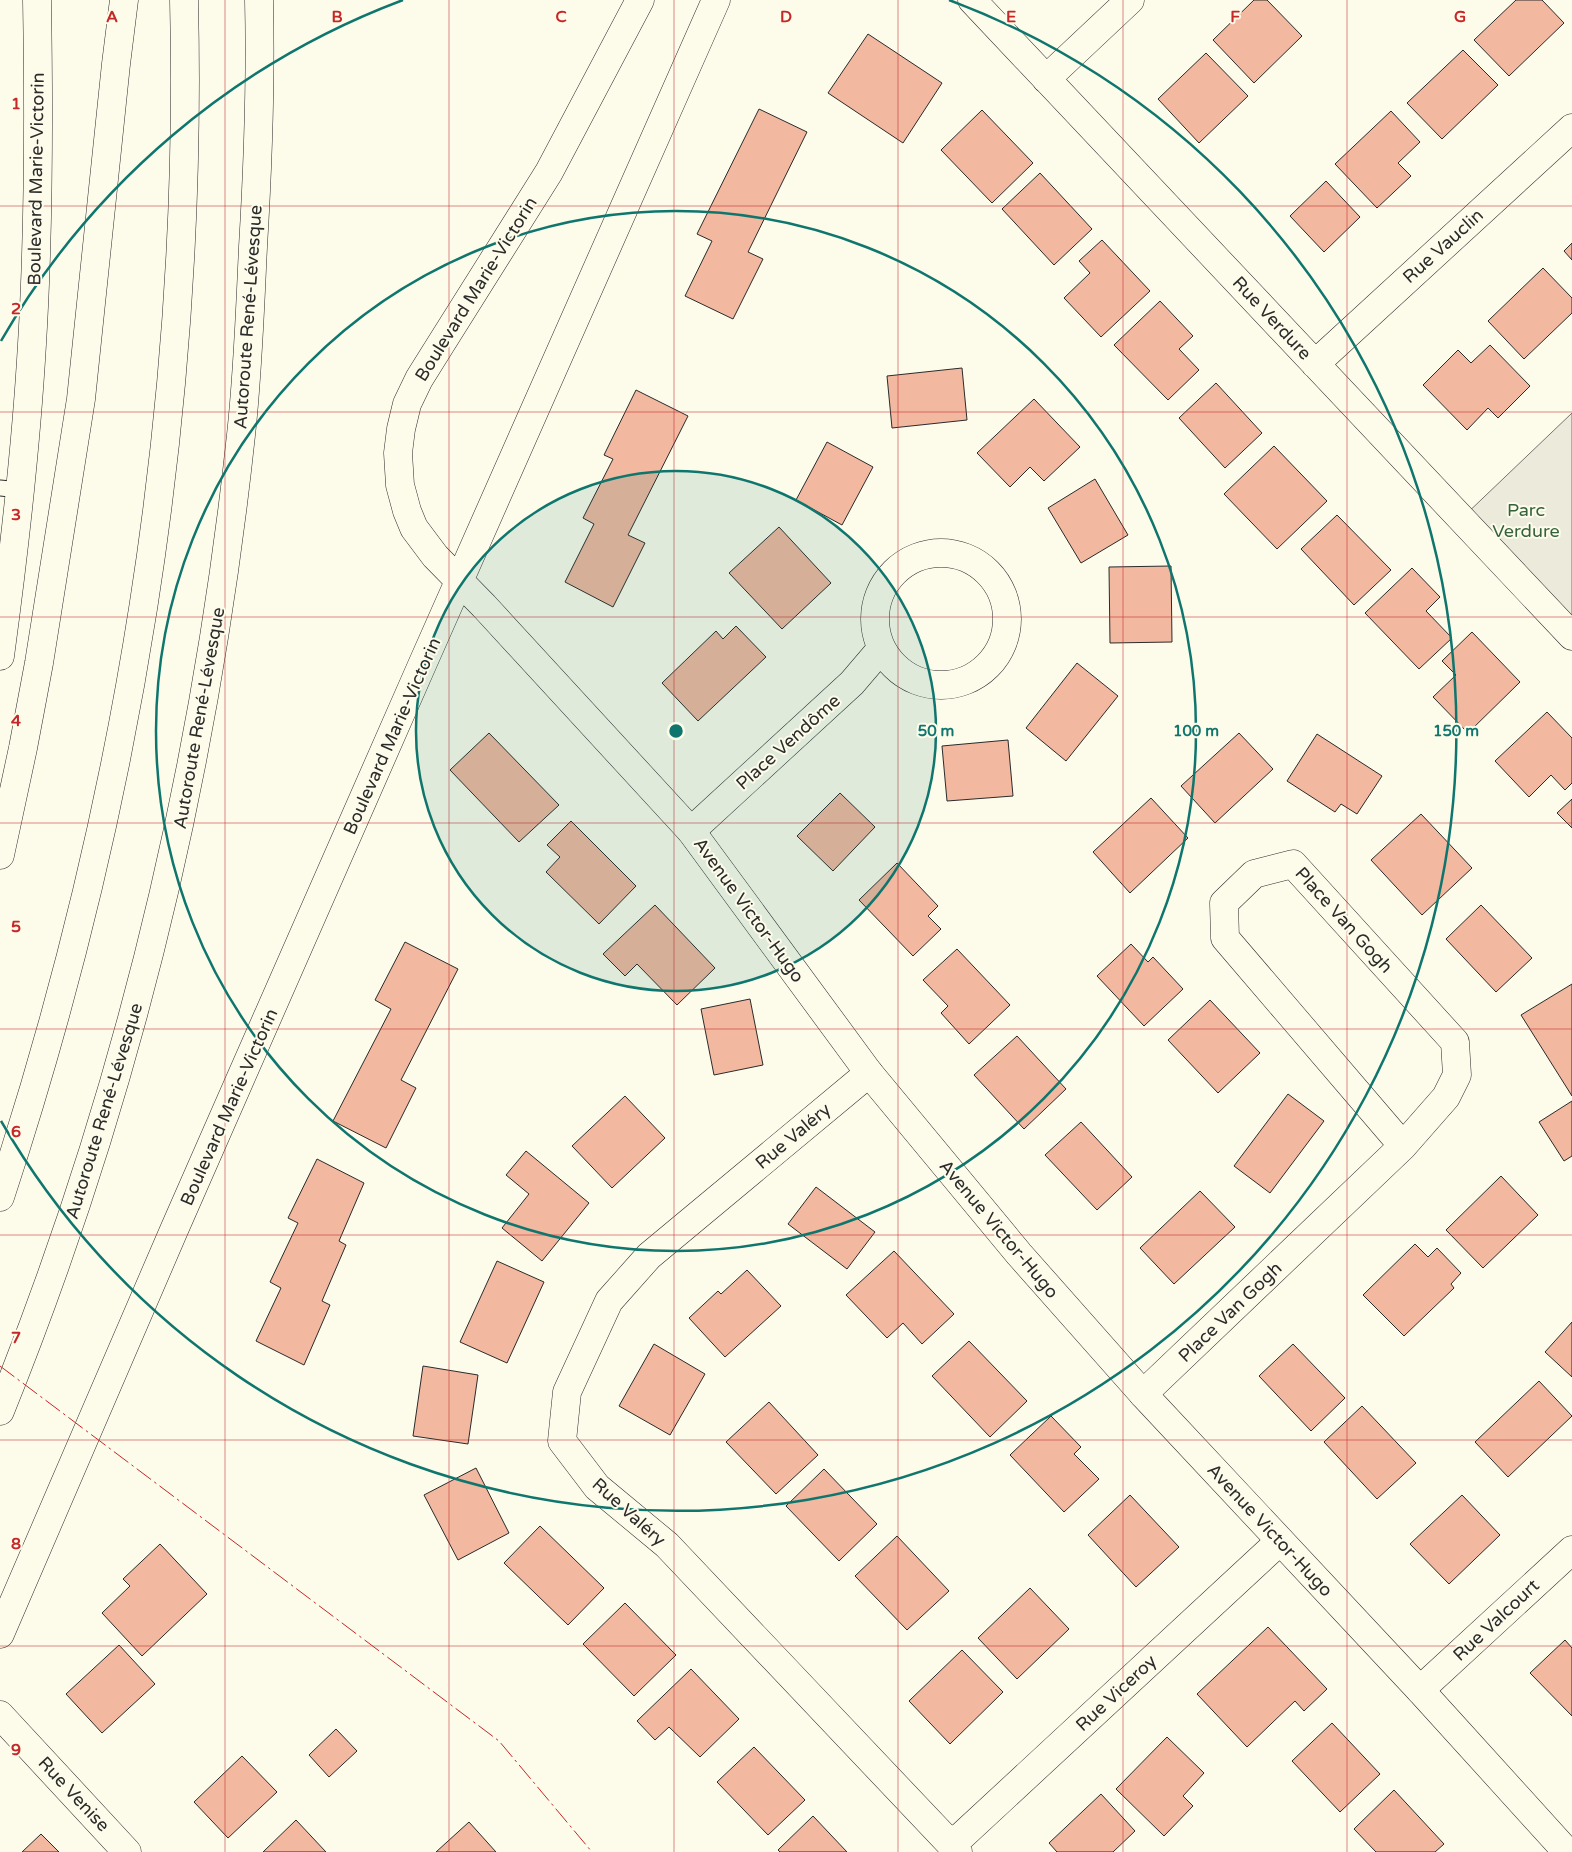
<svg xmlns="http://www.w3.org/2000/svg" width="1572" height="1852" viewBox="0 0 1572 1852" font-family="'Varela Round',sans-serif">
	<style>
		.green { fill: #ecebdb; stroke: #74746e }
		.building { fill: #f2b8a0; stroke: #2b2b2b }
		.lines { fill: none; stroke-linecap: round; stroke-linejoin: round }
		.lane-casing { stroke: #2b2b2b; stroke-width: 17 }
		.street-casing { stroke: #2b2b2b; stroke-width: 29 }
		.secondary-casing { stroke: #2b2b2b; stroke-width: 29 }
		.highway-casing { stroke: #2b2b2b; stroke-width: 29 }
		.lane { stroke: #fdfbea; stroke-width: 15 }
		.street { stroke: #fdfbea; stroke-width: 28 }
		.secondary { stroke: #fdfbea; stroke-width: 28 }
		.highway { stroke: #fdfbea; stroke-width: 28 }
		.power { stroke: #c62828; stroke-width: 1; stroke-dasharray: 18 4 2.5 4; stroke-linecap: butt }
		.grid { fill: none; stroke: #c62828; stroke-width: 1; stroke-opacity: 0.55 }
		.ring { fill: none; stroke: #0f766e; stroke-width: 2.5 }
		.labels { text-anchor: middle; stroke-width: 4; stroke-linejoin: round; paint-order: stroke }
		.street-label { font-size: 18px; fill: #2b2b2b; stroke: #fdfbea }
		.park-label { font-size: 18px; fill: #34623c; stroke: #fdfbea }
		.grid-label { font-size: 16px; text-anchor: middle; font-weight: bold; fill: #c62828; stroke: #fdfbea; stroke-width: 4; stroke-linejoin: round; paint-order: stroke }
		.centre { fill: #0f766e; stroke: #fdfbea; stroke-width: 2.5 }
		.ring-label { font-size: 15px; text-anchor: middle; font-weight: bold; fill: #0f766e; stroke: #fdfbea; stroke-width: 4; stroke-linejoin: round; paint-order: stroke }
	</style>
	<rect width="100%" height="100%" fill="#fdfbea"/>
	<path class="green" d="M1572 413V636L1461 519Z"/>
	<path class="building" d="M1254 0H1267L1302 36 1254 83 1213 40Z
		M1516 0H1542L1564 23 1509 76 1474 40Z
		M868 34 942 83 903 143 828 93Z
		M1463 50 1498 85 1442 139 1407 103Z
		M1206 53 1248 96 1199 143 1158 99Z
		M759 109 807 132 748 252 763 259 733 319 685 296 712 241 697 234Z
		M982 110 1033 163 992 203 941 150Z
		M1391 111 1420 142 1398 163 1411 176 1377 208 1335 164Z
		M1040 173 1092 229 1054 265 1002 209Z
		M1326 181 1360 217 1324 252 1290 216Z
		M1102 240 1150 291 1101 337 1064 298 1090 273 1079 261Z
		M1572 243V260L1564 251Z
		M1543 268 1572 298V313L1524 359 1488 321Z
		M1160 301 1193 336 1179 349 1199 370 1168 400 1114 345Z
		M1490 345 1530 386 1498 418 1488 408 1467 430 1423 385 1458 350 1471 363Z
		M962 368 967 420 892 428 887 376Z
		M1216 383 1262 433 1225 468 1179 418Z
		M636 390 688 416 628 535 645 543 613 607 565 582 594 524 583 518 613 459 604 455Z
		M1034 399 1080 447 1044 481 1030 467 1010 487 977 453Z
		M827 442 873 467 842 525 796 500Z
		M1274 446 1327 501 1277 549 1224 494Z
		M1095 479 1128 535 1081 563 1048 508Z
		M1337 515 1391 570 1354 605 1301 549Z
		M779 527 831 583 782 629 729 573Z
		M1171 566 1172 642 1110 643 1109 567Z
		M1412 568 1440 597 1426 611 1452 638 1419 669 1365 613Z
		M736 626 766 657 698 721 662 683 716 631 723 639Z
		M1472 632 1520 682 1468 733 1433 697 1456 675 1442 661Z
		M1077 663 1118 696 1066 761 1026 728Z
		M1547 712 1572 738V783L1565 790 1551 775 1529 797 1495 761Z
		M489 733 559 805 519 842 450 770Z
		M1239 733 1273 769 1215 823 1181 786Z
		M1317 734 1382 776 1357 814 1341 804 1335 812 1287 781Z
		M1008 740 1013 796 947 801 942 746Z
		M840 793 875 827 833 871 797 836Z
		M1151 798 1188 838 1130 893 1093 852Z
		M1572 799V828L1557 813Z
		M1421 814 1472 868 1422 915 1371 860Z
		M571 821 636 886 599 924 546 872 560 857 547 845Z
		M897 863 938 906 928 916 941 929 913 956 859 900Z
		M655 905 715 968 677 1005 637 964 625 976 603 954Z
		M1481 905 1532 958 1496 992 1446 939Z
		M405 942 458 969 401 1080 416 1088 386 1148 333 1121 391 1009 375 1000Z
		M1131 944 1148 962 1153 957 1183 989 1144 1026 1097 976Z
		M957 949 1010 1005 969 1044 941 1013 948 1006 923 980Z
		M1572 984V1096L1521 1015Z
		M750 999 763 1065 714 1075 701 1009Z
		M1210 1000 1260 1053 1218 1093 1168 1040Z
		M1017 1036 1066 1089 1024 1129 974 1075Z
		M1288 1094 1324 1121 1270 1193 1234 1166Z
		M625 1096 665 1138 612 1188 572 1146Z
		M1572 1101V1156L1564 1161 1539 1122Z
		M1081 1122 1132 1177 1097 1210 1045 1155Z
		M526 1151 589 1203 542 1261 502 1228 529 1194 506 1175Z
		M317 1159 364 1183 339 1241 346 1245 322 1301 330 1305 304 1365 256 1341 281 1288 270 1282 298 1223 288 1218Z
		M1501 1176 1538 1215 1483 1268 1446 1230Z
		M816 1187 875 1232 847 1269 788 1224Z
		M1200 1191 1235 1227 1174 1284 1140 1248Z
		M1415 1244 1428 1257 1437 1248 1461 1273 1451 1284 1454 1288 1404 1336 1363 1295Z
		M894 1251 954 1314 922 1344 903 1323 887 1338 846 1295Z
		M497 1261 544 1282 507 1363 460 1342Z
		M747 1270 781 1306 725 1357 689 1318 718 1291 721 1294Z
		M1572 1322V1377L1545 1352Z
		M969 1341 1027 1401 990 1437 932 1376Z
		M654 1344 705 1374 670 1435 619 1406Z
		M1293 1344 1345 1398 1311 1431 1259 1376Z
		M423 1366 478 1375 468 1444 413 1436Z
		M1539 1381 1572 1416 1508 1477 1475 1442Z
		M769 1402 818 1455 776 1494 726 1442Z
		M1362 1406 1416 1463 1377 1499 1324 1442Z
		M1051 1416 1081 1447 1074 1454 1099 1479 1064 1512 1010 1455Z
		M476 1468 509 1533 458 1560 424 1495Z
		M824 1469 877 1524 839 1561 786 1506Z
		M1130 1495 1179 1547 1136 1587 1088 1535Z
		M1462 1495 1500 1535 1449 1584 1410 1544Z
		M540 1526 604 1588 568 1625 504 1563Z
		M897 1536 949 1591 907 1630 855 1576Z
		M160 1544 207 1594 142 1656 102 1613 130 1586 123 1579Z
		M1030 1588 1069 1629 1017 1679 978 1638Z
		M625 1603 676 1655 634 1696 583 1644Z
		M1268 1627 1327 1689 1304 1711 1295 1701 1247 1747 1197 1694Z
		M1565 1640 1572 1648V1716L1530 1673Z
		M119 1645 155 1684 102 1733 66 1694Z
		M962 1650 1003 1692 950 1744 909 1701Z
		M691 1669 739 1719 700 1757 669 1727 655 1740 637 1721Z
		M1332 1723 1380 1774 1340 1812 1292 1761Z
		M336 1729 357 1751 329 1777 309 1755Z
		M1167 1737 1204 1773 1183 1796 1193 1806 1164 1836 1116 1789Z
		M754 1747 805 1800 768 1835 717 1782Z
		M242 1756 277 1792 228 1838 194 1802Z
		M1394 1790 1444 1844 1435 1852H1376L1354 1829Z
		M1101 1794 1135 1831 1113 1852H1057L1049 1843Z
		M813 1816 847 1852H780L778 1850Z
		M296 1820 326 1852H263Z
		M469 1822 496 1852H436Z
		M41 1834 59 1852H22Z"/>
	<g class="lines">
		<g class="lane-casing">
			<path id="lane" d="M0 488 20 490"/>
		</g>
		<g class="street-casing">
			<path id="street" d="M972 0 1572 636
				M1046 79 1130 0
				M1315 364 1572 128
				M875 619a66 66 0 1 1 132 0a66 66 0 1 1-132 0Z
				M691 831 852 683 881 649
				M869 1073 649 1256 609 1301 567 1392 562 1441 597 1487 667 1545 958 1852
				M1143 1394 1403 1146 1446 1097 1457 1075 1455 1042 1293 864 1254 874 1224 903 1225 938 1403 1146
				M1420 1690 1572 1550
				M0 1715 127 1852
				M952 1845 1280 1541"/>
		</g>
		<g class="secondary-casing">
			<path id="secondary" d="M640 0 549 172 439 347 419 379 407 404 401 429 398 453 400 485 407 511 414 528 435 556 484 606 691 831 869 1073 1019 1254 1143 1394 1420 1690 1567 1852
				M0 656C14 553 26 448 32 344 39 230 39 115 37 0
				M0 1634 174 1230 422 665 716 0"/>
		</g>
		<g class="highway-casing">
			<path id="highway" d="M0 855 23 748 39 663 81 399 116 64 124 0
				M0 1197C127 812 194 406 184 0
				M0 1411C127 1097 205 771 241 435 248 372 250 309 253 247 258 164 261 82 259 0"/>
		</g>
		<use href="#lane" class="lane"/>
		<use href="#street" class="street"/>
		<use href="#secondary" class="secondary"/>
		<use href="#highway" class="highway"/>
		<path class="power" d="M0 1366 499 1741 592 1852"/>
	</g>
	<path class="grid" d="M225 0V1852M449 0V1852M674 0V1852M898 0V1852M1123 0V1852M1347 0V1852M0 206H1572M0 412H1572M0 617H1572M0 823H1572M0 1029H1572M0 1235H1572M0 1440H1572M0 1646H1572"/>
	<circle cx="676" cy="731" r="260" fill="#0f766e" fill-opacity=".12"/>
	<g class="ring">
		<circle cx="676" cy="731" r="260"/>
		<circle cx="676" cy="731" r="520"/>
		<path d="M1 341A780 780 0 0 1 403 0M949 0A780 780 0 1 1 1 1121"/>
	</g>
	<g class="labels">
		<g class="street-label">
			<text transform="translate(36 179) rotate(-89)" y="6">Boulevard Marie-Victorin</text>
			<text transform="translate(1443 246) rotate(-42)" y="6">Rue Vauclin</text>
			<text transform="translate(476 289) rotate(-58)" y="6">Boulevard Marie-Victorin</text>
			<text transform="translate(248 317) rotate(-86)" y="6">Autoroute René-Lévesque</text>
			<text transform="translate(1272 318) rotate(47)" y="6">Rue Verdure</text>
			<text transform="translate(199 718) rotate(-80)" y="6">Autoroute René-Lévesque</text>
			<text transform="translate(392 736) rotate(-66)" y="6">Boulevard Marie-Victorin</text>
			<text transform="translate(788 742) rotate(-42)" y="6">Place Vendôme</text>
			<text transform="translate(749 910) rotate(54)" y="6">Avenue Victor-Hugo</text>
			<text transform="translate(1344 920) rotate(48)" y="6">Place Van Gogh</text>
			<text transform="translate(229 1107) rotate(-66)" y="6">Boulevard Marie-Victorin</text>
			<text transform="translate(104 1111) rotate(-73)" y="6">Autoroute René-Lévesque</text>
			<text transform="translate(793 1136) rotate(-40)" y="6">Rue Valéry</text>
			<text transform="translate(999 1229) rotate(50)" y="6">Avenue Victor-Hugo</text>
			<text transform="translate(1230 1312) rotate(-44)" y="6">Place Van Gogh</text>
			<text transform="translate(629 1512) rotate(42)" y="6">Rue Valéry</text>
			<text transform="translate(1270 1530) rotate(47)" y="6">Avenue Victor-Hugo</text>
			<text transform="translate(1496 1620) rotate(-43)" y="6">Rue Valcourt</text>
			<text transform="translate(1116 1693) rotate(-43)" y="6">Rue Viceroy</text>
			<text transform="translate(74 1794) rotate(47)" y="6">Rue Venise</text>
		</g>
		<g class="park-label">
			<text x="1526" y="516">Parc<tspan x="1526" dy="21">Verdure</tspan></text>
		</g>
	</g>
	<g class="grid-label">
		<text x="112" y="22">A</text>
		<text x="337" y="22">B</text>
		<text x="561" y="22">C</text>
		<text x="786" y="22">D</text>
		<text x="1011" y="22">E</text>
		<text x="1235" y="22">F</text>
		<text x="1460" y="22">G</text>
		<text x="16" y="109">1</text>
		<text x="16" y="314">2</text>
		<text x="16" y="520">3</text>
		<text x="16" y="726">4</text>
		<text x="16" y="932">5</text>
		<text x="16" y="1137">6</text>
		<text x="16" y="1343">7</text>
		<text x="16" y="1549">8</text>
		<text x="16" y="1755">9</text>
	</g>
	<circle cx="676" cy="731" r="8" class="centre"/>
	<g class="ring-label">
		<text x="936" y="736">50 m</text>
		<text x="1196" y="736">100 m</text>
		<text x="1456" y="736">150 m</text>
	</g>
</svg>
